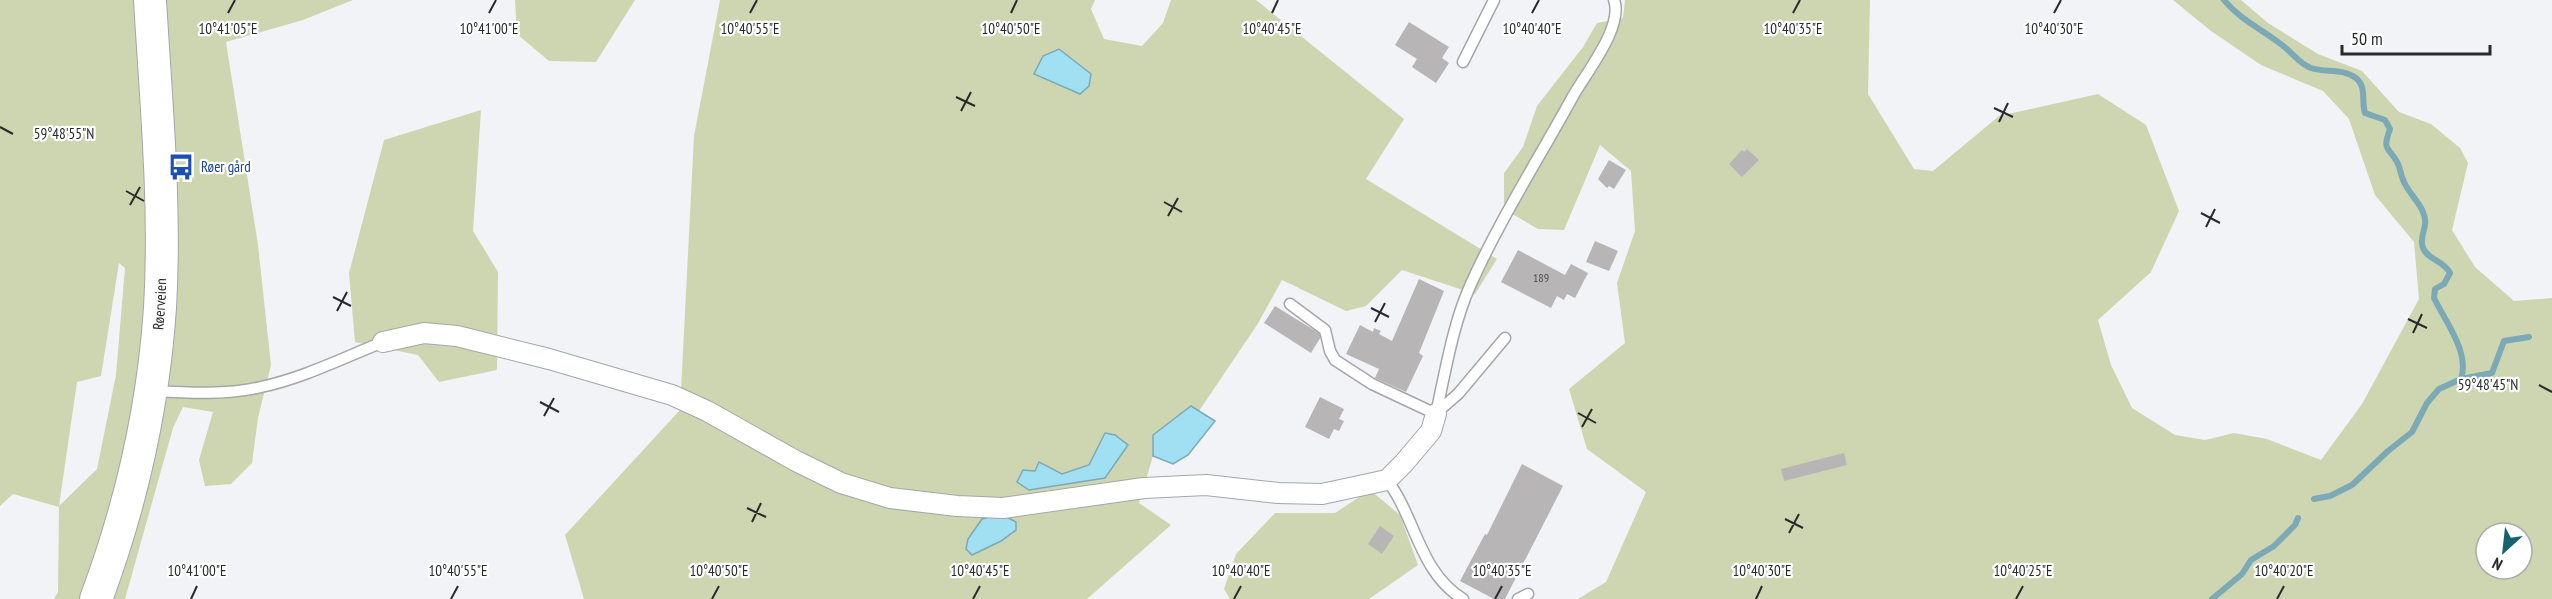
<svg xmlns="http://www.w3.org/2000/svg" width="2552" height="599" viewBox="0 0 2552 599" font-family="'PT Sans Narrow',sans-serif">
	<style>
		.green { fill: #cdd6b1; fill-rule: evenodd }
		.water { fill: #a0e0f2; stroke: #7ca9b6; stroke-width: 1.5 }
		.lines { fill: none; stroke-linecap: round; stroke-linejoin: round }
		.stream { stroke: #7ca9b6; stroke-width: 6 }
		.building { fill: #b8b5b6 }
		.lane-casing { stroke: #a4a7a9; stroke-width: 13 }
		.street-casing { stroke: #a4a7a9; stroke-width: 22 }
		.primary-casing { stroke: #a4a7a9; stroke-width: 34 }
		.lane { stroke: #fff; stroke-width: 10 }
		.street { stroke: #fff; stroke-width: 20 }
		.primary { stroke: #fff; stroke-width: 32 }
		.ticks { fill: none; stroke: #292a2b; stroke-width: 2 }
		.labels { text-anchor: middle; stroke-width: 4.5; stroke-linejoin: round; paint-order: stroke }
		.number-label { font-size: 12px; fill: #4d4d4e }
		.transit-label { font-size: 15px; fill: #164399; stroke: #fff; text-anchor: start }
		.street-label { font-size: 15px; fill: #292a2b; stroke: #fff }
		.ticks-label { font-size: 15px; text-anchor: middle; fill: #292a2b; stroke: #fff; stroke-width: 4.5; stroke-linejoin: round; paint-order: stroke }
	</style>
	<rect width="100%" height="100%" fill="#f1f3f6"/>
	<path class="green" d="M0 0H353L303 20 226 42 258 245 271 365 258 418 252 463 231 484 205 486 199 460 213 412 183 407 173 428 125 599H54L58 592 59 507 13 494 0 506ZM119 263 125 268 116 375 97 469 59 506 77 382 101 376Z
		M515 0H635L596 62 549 61 517 34Z
		M720 0H1095L1091 9 1104 39 1142 46 1163 23 1171 0H1256L1404 119 1366 179 1497 259 1475 294 1402 270 1366 306 1346 311 1282 280 1257 325 1199 411 1191 406 1154 435 1153 456 1139 503 1171 525 1087 599H584L565 535 680 410 694 136ZM1089 465 1029 490 1035 471 1062 474Z
		M1625 0H1870L1868 94 1914 169 1933 171 1999 116 2098 94 2146 125 2179 211 2151 272 2098 320 2111 365 2132 408 2175 435 2205 440 2234 433 2267 439 2321 460 2362 404 2419 299 2414 242 2375 195 2349 119 2323 91 2261 65 2211 31 2173 0H2241L2268 23 2318 54 2362 71 2399 112 2431 124 2460 148 2468 163 2452 230 2475 267 2514 301 2552 298V599H1578L1606 582 1646 492 1587 449 1569 389 1625 343 1617 283 1635 231 1631 171 1600 145 1564 230 1538 229 1504 209V173L1523 147 1537 106 1583 47 1597 23 1623 18ZM2486 533H2522V569H2486Z
		M481 110 473 231 498 272 497 370 439 382 418 355 355 342 349 273 384 140Z
		M1370 490 1400 515 1418 565 1369 599H1230L1224 589 1236 554 1275 513H1335Z"/>
	<path class="water" d="M1059 49 1091 74 1089 86 1080 94 1034 74 1043 56Z
		M1191 406 1215 421 1188 455 1173 464 1153 456V435Z
		M1105 433 1115 435 1128 445 1105 478 1029 490 1017 482 1023 470 1035 471 1039 462 1062 474 1089 465Z
		M1001 514 1016 522V530L1001 541 972 555 966 549 968 539 982 519Z"/>
	<g class="lines">
		<path class="stream" d="M2224 0C2240 20 2262 29 2282 45 2292 52 2299 64 2311 68 2325 73 2343 68 2356 78 2367 87 2361 101 2365 113L2385 120 2390 129C2382 151 2388 146 2397 162 2401 169 2401 178 2405 184 2410 194 2419 202 2423 212 2430 227 2418 235 2423 248 2428 260 2443 260 2450 273L2444 284 2435 289 2434 298C2445 321 2470 352 2461 379L2439 389 2427 403 2412 432 2388 451 2352 485 2330 496 2314 499
			M2461 379 2492 373 2504 341 2529 337
			M2212 599 2242 574 2251 560 2274 546 2295 525 2298 518"/>
	</g>
	<path class="building" d="M1409 22 1449 47 1442 58 1449 63 1436 83 1412 67 1417 59 1395 45Z
		M1747 149 1759 160 1742 177 1729 164 1742 150 1744 152Z
		M1609 160 1626 170 1614 189 1609 186 1607 188 1598 179Z
		M1595 241 1618 251 1609 271 1586 262Z
		M1518 250 1565 275 1571 264 1588 273 1575 298 1567 294 1564 300 1557 296 1551 308 1501 282Z
		M1419 279 1444 291 1419 353 1423 356 1406 392 1375 378 1379 369 1346 354 1360 325 1373 332 1374 328 1381 331 1379 334 1392 341Z
		M1275 306 1322 335 1311 353 1264 323Z
		M1320 397 1344 409 1339 419 1344 421 1339 431 1334 429 1329 439 1305 427Z
		M1844 453 1847 465 1784 481 1781 469Z
		M1522 464 1563 486 1505 599H1494L1460 581 1485 534 1487 535Z
		M1380 526 1394 536 1382 554 1368 544Z"/>
	<g class="lines">
		<g class="lane-casing">
			<path id="lane" d="M1463 62 1494 0
				M1290 304 1325 330 1330 351 1335 360 1372 384 1436 414
				M155 391C189 393 227 395 261 387 303 378 343 358 383 342
				M1436 413 1458 394 1505 338
				M1436 414C1445 373 1453 324 1470 286 1499 221 1538 160 1572 98 1585 74 1624 27 1614 0
				M1387 480C1416 518 1419 572 1463 599
				M1518 599 1528 594"/>
		</g>
		<g class="street-casing">
			<path id="street" d="M383 342 424 333 457 336 549 359 672 395 707 411 796 461 841 483 890 498 957 506 1003 508 1144 488 1206 485 1278 493 1322 494 1387 480 1404 463 1431 431 1436 414"/>
		</g>
		<g class="primary-casing">
			<g id="primary">
				<path id="s1" d="M96 599C132 503 153 410 160 308 166 206 156 102 150 0"/>
			</g>
		</g>
		<use href="#lane" class="lane"/>
		<use href="#street" class="street"/>
		<use href="#primary" class="primary"/>
	</g>
	<path class="ticks" d="M228 13 235 0M489 13 496 0M750 13 757 0M1011 13 1017 0M1272 13 1278 0M1532 13 1539 0M1793 13 1800 0M2054 13 2061 0M956 97 975 106M1994 108 2013 117M961 111 971 92M1999 122 2008 103M0 127 13 134M126 191 144 201M1164 202 1182 212M130 205 140 187M2201 213 2220 223M1168 216 1178 198M2206 227 2215 209M333 297 351 306M1371 308 1389 317M337 311 347 292M2408 319 2427 328M1375 322 1385 303M2413 333 2422 314M2539 385 2552 392M540 402 559 412M1578 413 1596 423M544 416 554 398M1582 427 1592 409M747 508 766 517M1785 519 1803 528M752 522 761 503M1789 533 1799 514M191 599 197 586M451 599 458 586M712 599 719 586M973 599 980 586M1234 599 1241 586M1495 599 1502 586M1756 599 1762 586M2016 599 2023 586M2277 599 2284 586"/>
	<defs>
		<g id="bus-bare" transform="scale(2.07)"><path d="M-5-6H5V4H4V6H2V4H-2V6H-4V4H-5ZM-3.5-4V0h7V-4ZM-3.5 1.2v1.5H-2V1.2ZM2 1.2v1.5H3.5V1.2Z" fill="#1a4fb4" stroke="#fff" stroke-width="2.5" paint-order="stroke"/></g>
	</defs>
	<g fill-rule="evenodd">
		<use href="#bus-bare" x="181" y="167"/>
	</g>
	<g class="labels">
		<g class="number-label">
			<text x="1541" y="282">189</text>
		</g>
		<g class="transit-label">
			<text x="201" y="172">Røer gård</text>
		</g>
		<g class="street-label">
			<text dy="5" stroke="none"><textPath href="#s1" startOffset="303">Røerveien</textPath></text>
		</g>
	</g>
	<g class="ticks-label">
		<text x="228" y="34">10°41'05"E</text>
		<text x="489" y="34">10°41'00"E</text>
		<text x="750" y="34">10°40'55"E</text>
		<text x="1011" y="34">10°40'50"E</text>
		<text x="1272" y="34">10°40'45"E</text>
		<text x="1532" y="34">10°40'40"E</text>
		<text x="1793" y="34">10°40'35"E</text>
		<text x="2054" y="34">10°40'30"E</text>
		<text x="64" y="139">59°48'55"N</text>
		<text x="2488" y="390">59°48'45"N</text>
		<text x="197" y="576">10°41'00"E</text>
		<text x="458" y="576">10°40'55"E</text>
		<text x="719" y="576">10°40'50"E</text>
		<text x="980" y="576">10°40'45"E</text>
		<text x="1241" y="576">10°40'40"E</text>
		<text x="1502" y="576">10°40'35"E</text>
		<text x="1762" y="576">10°40'30"E</text>
		<text x="2023" y="576">10°40'25"E</text>
		<text x="2284" y="576">10°40'20"E</text>
	</g>
	<g transform="translate(2504 551) rotate(207)"><circle r="28" fill="#ffffff" stroke="#a9aaaa" stroke-width="1.5"/>
	<path d="M0-4.5L10 22L0 15L-10 22Z" fill="#16626d"/>
	<text y="-9" font-size="16" font-weight="bold" text-anchor="middle" fill="#292a2b">N</text>
	</g>
	<path d="M2342 45v9h148v-9" fill="none" stroke="#292a2b" stroke-width="3"/>
	<text x="2351" y="45" font-size="18" fill="#292a2b" stroke="#ffffff" stroke-width="4.5" paint-order="stroke">50 m</text>
</svg>
